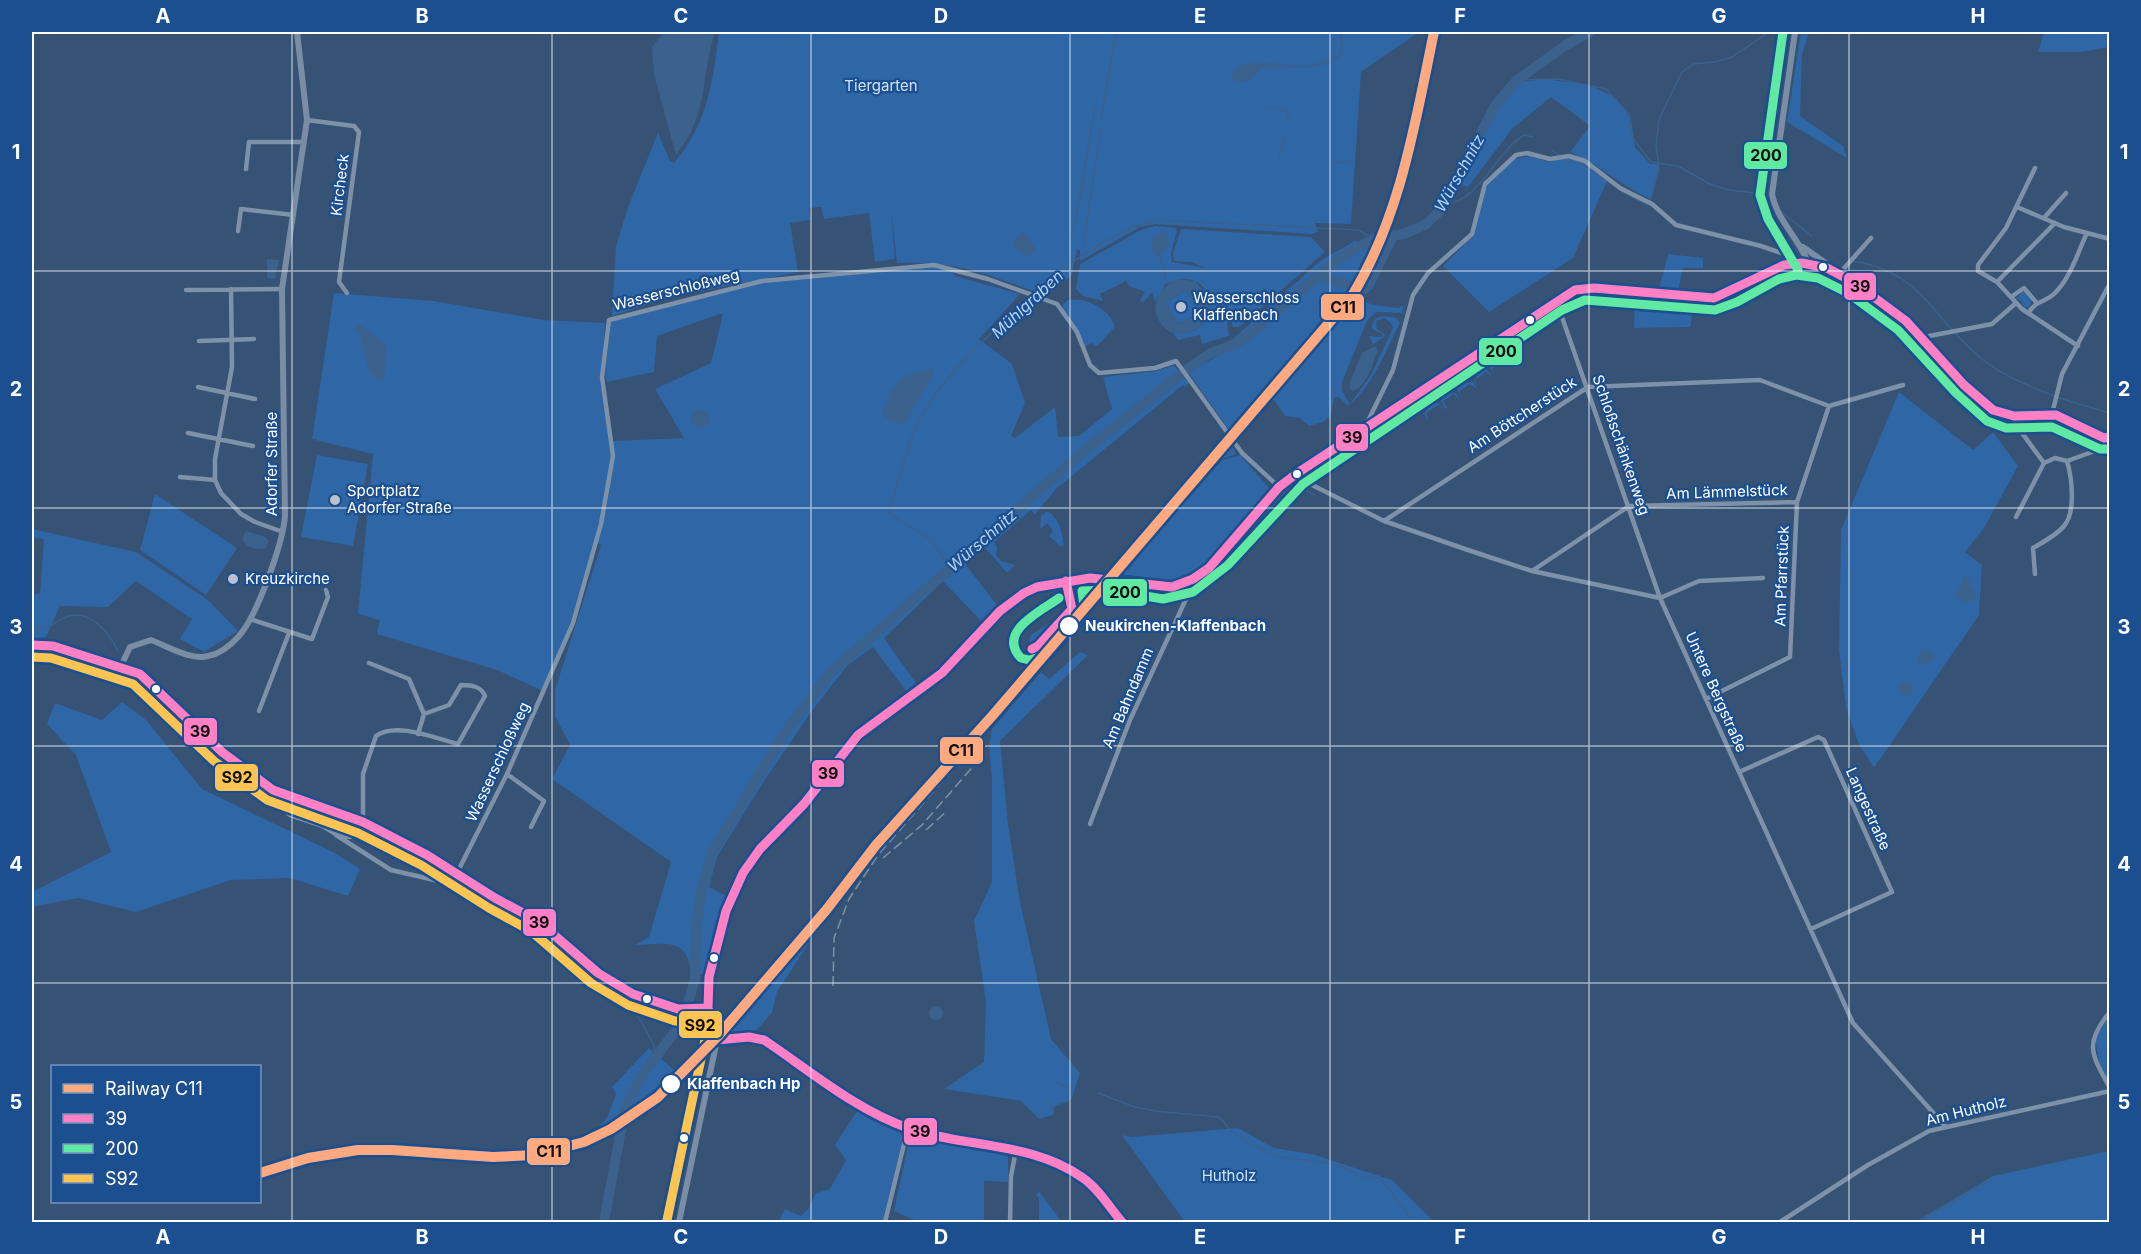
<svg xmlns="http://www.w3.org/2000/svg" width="2141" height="1254" viewBox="0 0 2141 1254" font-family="Inter,sans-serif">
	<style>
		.green { fill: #2f66a5 }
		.water { fill: #3b618d; fill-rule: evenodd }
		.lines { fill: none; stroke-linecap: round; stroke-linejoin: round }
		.stream { stroke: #3b618d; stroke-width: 1.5 }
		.river { stroke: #3b618d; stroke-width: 10 }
		.street { stroke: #7d92a8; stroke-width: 4.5 }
		.secondary { stroke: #798da4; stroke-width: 6 }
		.rail { stroke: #7e92a7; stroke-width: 1.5; stroke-dasharray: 10 4.5; stroke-linecap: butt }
		.bus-1-casing { stroke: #1b4f8f; stroke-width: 14 }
		.bus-2-casing { stroke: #1b4f8f; stroke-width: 14 }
		.bus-3-casing { stroke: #1b4f8f; stroke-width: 14 }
		.bus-1 { stroke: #ff80c5; stroke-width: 9 }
		.bus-2 { stroke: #60e9a3; stroke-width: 9 }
		.bus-3 { stroke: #fcc553; stroke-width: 9 }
		.rail-1-casing { stroke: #1b4f8f; stroke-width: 15 }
		.rail-1 { stroke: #ffa980; stroke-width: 10 }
		.grid { fill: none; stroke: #fff; stroke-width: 1.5; stroke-opacity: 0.55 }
		.bus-dot { fill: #fff; stroke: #1b4f8f; stroke-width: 2 }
		.poi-dot { fill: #b9c2ce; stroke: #1b4f8f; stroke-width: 2 }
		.labels { text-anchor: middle; stroke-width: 4.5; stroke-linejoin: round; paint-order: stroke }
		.park-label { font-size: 15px; fill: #cfe3fa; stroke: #1b4f8f }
		.street-label { font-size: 15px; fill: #fff; stroke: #1b4f8f }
		.poi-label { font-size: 15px; fill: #fff; stroke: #1b4f8f; text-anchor: start }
		.stop-label { font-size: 15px; font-weight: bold; fill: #fff; stroke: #1b4f8f; text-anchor: start }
		.water-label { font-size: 16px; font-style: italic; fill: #b5d3f5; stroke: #1b4f8f }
		.line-badge { stroke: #1b4f8f; stroke-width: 2 }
		.pale-badge-label { font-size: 16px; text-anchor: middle; font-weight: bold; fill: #111 }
		.neatline { fill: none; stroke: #fff; stroke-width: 2 }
		.grid-label { font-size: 20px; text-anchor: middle; font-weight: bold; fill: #fff }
	</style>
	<rect width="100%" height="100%" fill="#365274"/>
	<path class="green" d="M719 32H1419L1361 72 1351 224 1315 223 1318 232 1311 234 1155 224 1140 227 1080 261V251L1077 249 1072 275 1050 292 1041 294C986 274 957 261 897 263L891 210 895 259 875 262 869 213 824 219 821 207 809 208 811 220 790 223 798 272 667 298 612 316 616 246 628 207 658 133 670 161 674 163C708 123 713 81 719 32Z
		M1801 32H1809L1802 55 1800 116 1843 146 1847 158 1787 122Z
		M2044 32H2109V47L2081 52H2038Z
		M1545 79 1589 85 1615 97 1631 119 1635 147 1650 164H1660L1650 199C1621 186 1599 164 1570 152L1590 126 1551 97 1512 129 1468 187 1458 184 1496 110 1519 82Z
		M1530 156 1548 162 1572 156 1585 161 1608 179 1573 258 1489 312 1443 266 1474 235 1486 184 1511 160Z
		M1155 226 1175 228 1177 231 1171 253 1172 262 1206 268 1191 262 1174 261 1173 253 1181 229 1311 237 1325 252 1239 327H1233L1231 321 1227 323 1229 336 1202 344 1200 335 1178 340 1173 333C1179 333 1187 333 1193 331 1218 319 1213 278 1184 279 1179 279 1171 282 1166 284L1155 302 1152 292 1143 303 1140 300 1145 292 1129 286 1126 281 1100 294 1103 301 1083 296 1076 289 1080 264 1141 230Z
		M1355 241 1362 243 1317 274 1234 342 1233 339 1320 261Z
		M1374 243H1380L1350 295 1231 433 1188 372 1242 343 1340 261Z
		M1668 254 1703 258V268H1683L1678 291 1659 289Z
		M934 266 951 270 955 276 1020 294 979 339 1012 364 1025 403 1011 436 1015 438 1055 407 1058 437 1079 436 1112 409 1103 377 1156 371 1174 365 1189 383 1185 387 1183 385 1056 489 1035 514 1031 510 994 542 997 547 996 555 1001 561 1015 565 1007 573 982 544 963 561 997 605 981 621 943 581 884 638 918 686 907 692 873 647 847 666 811 712 762 784 717 857 709 887 727 896 708 953 704 974H691C689 936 663 944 635 945L649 937 671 862 552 779 570 745 555 716V690L601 545 598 543 608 500 613 462C598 541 576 617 543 691L497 670 377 634 380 620 358 614 373 454 312 439 334 293 434 301 544 320 605 323 602 377 613 441 684 438 655 389 711 363 723 313 657 336 654 372 607 382 605 375 611 321 757 283 797 275Z
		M1186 290 1200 309 1199 313 1178 324 1165 303Z
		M2024 291 2032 300 2029 307H2024L2020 300 2016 298Z
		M1635 295 1695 301 1690 327 1634 328Z
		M1354 298C1365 304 1386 307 1399 308L1404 305 1402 313 1376 312 1367 321 1342 382V391L1350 404 1371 375 1393 328 1391 323 1384 318 1376 321 1377 329 1386 335 1373 345 1369 336 1381 337 1383 334 1372 329C1371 314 1384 315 1396 318L1400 323C1386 349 1373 387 1348 406L1339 397 1334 398 1331 415 1323 422 1309 426 1300 418 1285 416 1274 400 1268 402 1243 429Z
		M1068 300C1087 297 1110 309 1115 327L1097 346 1091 343 1085 347 1062 309 1063 304Z
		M1496 348 1497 351 1493 354 1498 361 1504 359 1508 366 1503 361 1492 369 1494 377 1490 366 1494 363 1489 357 1485 359 1483 357Z
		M1479 359 1481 362 1477 365 1482 372 1486 369 1493 378 1486 372 1475 380 1478 388 1474 381 1478 375 1473 369 1469 371 1467 368Z
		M1463 371 1465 374 1461 377 1465 383 1473 382 1477 389 1470 384 1459 391 1462 399 1457 389 1461 386 1456 379 1452 382 1450 379Z
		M1446 381 1448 384 1445 387 1449 394 1456 393 1460 400 1454 394 1443 401 1447 408 1445 409 1441 400 1444 397 1440 390 1436 393 1434 390Z
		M1430 392 1432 395 1428 398 1433 404 1437 402 1444 410 1438 405 1426 413 1429 421 1424 414 1428 408 1424 401 1420 404 1418 401Z
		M1899 392 1973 450 1993 432 2018 466 1984 528 1965 552 1982 565 1979 615 1874 768 1858 742 1846 707 1839 650 1841 530Z
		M1231 444 1236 454 1222 459 1134 559 1127 574 1135 560 1222 460 1240 455 1270 489C1262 503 1248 516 1238 529 1200 573 1180 591 1119 575Z
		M317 455 368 464 353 546 301 537Z
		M155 494 237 548 206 595 140 550Z
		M1047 511C1060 519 1062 532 1064 546H1060L1049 536 1053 532 1048 523 1040 529 1041 516Z
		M32 529 136 552 208 600 238 631 204 652 180 639 192 619 136 581 108 607 60 606 46 637 32 638V595L40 593 44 539 32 537Z
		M1103 581 1084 605 1081 602 1083 595 1077 593 1078 584Z
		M1055 620 1057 622 1037 644H1030L1029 639 1032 634Z
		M1080 652 1088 655 1000 741 1008 824 1020 902 1051 1039 1080 1073 1071 1100 1054 1107 1053 1115 1039 1119 1021 1101 944 1089 984 1062 986 1002 974 921 992 882V780L989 746 992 729 1041 672 1049 679Z
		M122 702 146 720 202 789 333 852 360 869 348 896 290 878 231 880 136 912 78 898 32 907V892L111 852 76 755 47 724 55 703 102 720Z
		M820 926 777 992 772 1013 757 1030 727 1033Z
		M2109 1017V1084L2099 1062 2095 1038Z
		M649 1048 675 1071C653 1092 630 1118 599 1126L607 1118 616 1094 612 1087Z
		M859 1108 898 1128 903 1138 883 1222H778L785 1209 801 1216 809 1208 816 1193 830 1189 846 1160 835 1145Z
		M1238 1128 1274 1148 1312 1154 1392 1180 1434 1222H1185L1122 1135 1131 1137Z
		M914 1133 1008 1154V1182L984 1181V1222H919L894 1211 910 1135Z
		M2109 1151V1222H1915L1993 1176Z
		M1040 1192V1193L1062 1222H1039V1199L1036 1194Z"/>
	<path class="water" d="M664 32H715C700 79 710 112 676 155L654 75 652 47Z
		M1341 32H1342L1343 53C1324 76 1288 62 1263 66 1255 75 1249 85 1235 81L1230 76C1247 44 1315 84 1342 53Z
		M1099 82 1082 196 1071 239Z
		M1023 230 1036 249 1027 258 1012 244Z
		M1166 231 1169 245 1159 256 1154 254 1151 245 1153 237Z
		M267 259 279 260 275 279 267 278Z
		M1177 279 1195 281 1209 296C1215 321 1193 339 1170 332 1147 317 1153 290 1177 279ZM1186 290 1200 309 1199 313 1178 324 1165 303Z
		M359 324 386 345 384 381 376 380 368 368 361 336 355 328Z
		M1375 346 1378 350C1373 363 1366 388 1352 391L1349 387 1350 382 1362 353Z
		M934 369 935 371 906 421 897 424 883 416C883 409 886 405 889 398 900 373 910 374 934 369Z
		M691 419a9 9 0 1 1 18 0a9 9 0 1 1-18 0Z
		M246 531 266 537 269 542 266 548C257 551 246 548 242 539Z
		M1965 576 1971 579 1970 585 1976 591 1974 599 1966 603 1955 596Z
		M1921 649 1934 654V659L1927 664 1917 663Z
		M1899 689a7 7 0 1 1 14 0a7 7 0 1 1-14 0Z
		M929 1013a7 7 0 1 1 14 0a7 7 0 1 1-14 0Z"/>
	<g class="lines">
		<path class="stream" d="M1310 66 1339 56 1342 49 1340 32
			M1262 67H1299
			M1517 80 1558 79 1606 89 1629 114 1632 137 1651 162 1678 166 1710 184 1729 190 1754 193 1771 205
			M1262 108 1285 109 1291 123
			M1101 119 1116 32
			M1552 150 1559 155
			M1279 157 1285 135
			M1563 158 1568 162 1581 163 1613 185
			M1334 163 1353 161
			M1621 191 1647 205
			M1650 201 1659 170 1656 146 1659 119 1682 72 1694 64 1716 62 1732 57 1769 32
			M1444 205C1482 200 1493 154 1524 135L1533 137
			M1780 211 1812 236
			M1083 247 1101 128
			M1159 256 1164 268 1166 284
			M1852 261C1919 271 1929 312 1974 352 1997 374 2025 384 2054 396
			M1033 294C1067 264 1111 231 1156 220L1359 230 1373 239
			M2059 398 2110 413
			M1218 566 1287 490 1296 486 1315 495
			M950 568 931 540 889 513C897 485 904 456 915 429 939 376 989 337 1029 297
			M1198 587 1211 573
			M32 628C53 630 49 624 66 617 90 608 109 633 118 651
			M276 800 282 805
			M288 810 315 819 337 831
			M461 880 490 900
			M525 918 545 932 603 985
			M610 989 630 1002 654 1045 655 1057
			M1098 1093 1135 1107 1155 1111 1218 1117C1225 1120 1225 1126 1230 1130 1241 1139 1265 1153 1278 1156 1302 1163 1339 1157 1358 1177L1380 1178 1407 1213 1419 1222
			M1047 1101 1051 1107 1068 1100 1072 1090 1054 1081
			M1918 1222 1992 1179"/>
		<path class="river" d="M1318 276 1364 289 1369 285 1393 236
			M604 1222 625 1108 642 1075 683 1021 695 979 696 930 701 893 713 851 786 731 830 673 1089 447 1193 365 1209 354 1240 342 1338 259 1373 239 1403 234 1425 225 1441 210 1496 104 1517 80 1566 45 1590 32"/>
		<path class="street" d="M307 120 354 126 359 132 339 282 347 293
			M2035 168 2006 228 1978 265V271L1997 282 2022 309 2078 346
			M246 169 249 142H304
			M2017 207 2064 227 2110 239
			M2044 218 2066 193
			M238 231 241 209 294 215
			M1839 274 1871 238
			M1997 282 2055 223
			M231 289 232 367 215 459V480L221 493 241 514 255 522 283 532
			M186 290 282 289
			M2011 297 2024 288 2036 302
			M1556 300 1660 598 1853 1023 1945 1126
			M2029 312C2038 299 2045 303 2055 293 2070 278 2077 255 2086 235
			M1924 337 1992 324 2016 303
			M199 341 254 339
			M198 387 255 399
			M1829 406 1903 385
			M2052 414 2062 374 2110 283
			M2011 418 2044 463
			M1365 427 1393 370 1413 295 1428 273 1472 234 1485 184 1516 155 1527 153 1550 159 1569 156 1585 161 1620 188 1652 204 1676 225 1761 246 1790 256 1797 264
			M188 433 253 446
			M2104 438 2110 457
			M2044 463 2055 458 2067 461 2106 447
			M1296 474 1312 485 1384 521 1468 550 1532 571 1660 598
			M180 477 215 480
			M2016 517 2044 463
			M1384 521 1588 387 1760 380 1829 406
			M1532 571 1629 506 1797 502
			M2035 574 2033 548C2043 542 2057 535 2064 526 2076 512 2072 478 2067 461
			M1660 598 1699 581 1763 578
			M250 619 312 639 328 597 326 590
			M369 663 409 679 424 714
			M1706 699 1790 657 1797 502 1829 406
			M259 711 289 633
			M1739 772 1818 737 1824 740 1892 892 1811 929
			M507 774 544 801 531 827
			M273 790V801L290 815 323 826 334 833 350 837 358 834 363 822V774L376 736C396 721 437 739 458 744L485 696C481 686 471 685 461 685L449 705 424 714 418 734
			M1090 824 1130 720 1186 599V582
			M336 835 391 870 443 882 467 891 491 906 495 898
			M457 873 507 774 573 623 601 524 613 456 602 377 609 320 762 281 934 265 988 279 1057 304 1077 332 1090 365 1099 373 1155 368 1176 361 1242 453 1279 487
			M2110 1012C2083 1044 2092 1055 2110 1088
			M885 1222 908 1128
			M1010 1222 1011 1176 1016 1150
			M1780 1222 1868 1165 1929 1131 2110 1091"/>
		<path class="secondary" d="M1795 32 1772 194C1777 221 1800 239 1809 265
			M1803 247 1898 314 1924 337 1955 377 1995 411 2011 418 2052 414 2104 438 2110 437
			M32 645 53 646 121 666 140 674 222 752 273 790 363 822 427 855 495 898 538 921 598 973 633 994 678 1009 708 1008
			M121 666 130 647 151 640C167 646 191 661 208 656 220 654 231 645 239 636 257 616 283 543 285 516L282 289 307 120 297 32
			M717 1040 749 1037 764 1040 858 1103 908 1128 1016 1150 1059 1163 1085 1179 1122 1222
			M679 1222 717 1040 707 998 714 948 726 911 743 873 760 849 804 804 858 735 942 673 1000 611 1024 593 1037 587 1090 578H1111L1156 586 1172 587 1186 582 1209 568 1279 487 1296 474 1575 290 1594 288 1714 298C1766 284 1770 252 1833 271"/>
		<path class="rail" d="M926 830 947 811
			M883 858 922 825 983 755
			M833 986 834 938 849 899 878 855 997 719"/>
		<g class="bus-1-casing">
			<path id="bus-1" d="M32 645 53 646 140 674 222 752 273 790 363 822 427 855 495 898 538 921 598 973 633 994 678 1009 708 1008
				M1032 649 1038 646 1072 609 1066 581
				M717 1040 708 1008 709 977 726 911 743 873 760 849 804 804 858 735 942 673 1000 611 1024 593 1037 587 1090 578 1172 587 1193 579 1209 568 1279 487 1296 474 1575 290 1594 288 1714 298 1784 265 1802 263 1827 268 1855 283 1906 321 1964 385 1993 410 2014 416 2056 415 2104 438 2110 437
				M717 1040 749 1037 764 1040C809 1070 856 1110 908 1128 965 1148 1031 1141 1083 1178 1098 1188 1110 1208 1122 1222"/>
		</g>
		<g class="bus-2-casing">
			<path id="bus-2" d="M1783 32 1760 195 1768 219 1798 270
				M1059 598C1041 611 996 632 1021 658L1029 660 1045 656 1081 617 1084 606 1082 591 1110 590 1163 599 1193 592 1228 565 1303 484 1562 310 1585 300 1715 310 1737 302 1779 279 1796 275 1818 278 1848 293 1898 330 1956 393 1987 421 2006 428 2052 427 2100 449H2110"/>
		</g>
		<g class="bus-3-casing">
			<path id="bus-3" d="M32 657 51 658 133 684 214 761 267 800 358 833 421 865 489 908 531 931 591 983 628 1005 675 1021 699 1020 705 1040 667 1220"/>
		</g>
		<use href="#bus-1" class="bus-1"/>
		<use href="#bus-2" class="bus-2"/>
		<use href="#bus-3" class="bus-3"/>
		<g class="rail-1-casing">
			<path id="rail-1" d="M260 1173 308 1158 358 1150H392L493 1157 534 1155 584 1142 611 1129 658 1097 719 1035 827 909 876 845 993 715 1352 296C1401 215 1415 123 1434 32"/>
		</g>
		<use href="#rail-1" class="rail-1"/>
	</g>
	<path class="grid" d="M292 32V1222M552 32V1222M811 32V1222M1070 32V1222M1330 32V1222M1589 32V1222M1849 32V1222M32 271H2110M32 508H2110M32 746H2110M32 983H2110"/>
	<g class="bus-dot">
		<circle cx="1823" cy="267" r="5"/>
		<circle cx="1530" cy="320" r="5"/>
		<circle cx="1297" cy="474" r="5"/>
		<circle cx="1069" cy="626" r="10"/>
		<circle cx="156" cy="689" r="5"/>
		<circle cx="714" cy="958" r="5"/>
		<circle cx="647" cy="999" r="5"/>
		<circle cx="671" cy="1084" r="10"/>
		<circle cx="684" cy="1138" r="5"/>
	</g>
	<g class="poi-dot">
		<circle cx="1181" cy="307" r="6"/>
		<circle cx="335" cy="500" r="6"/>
		<circle cx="233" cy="579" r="6"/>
	</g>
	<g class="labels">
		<g class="park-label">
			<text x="881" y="91">Tiergarten</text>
			<text x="1229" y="1181">Hutholz</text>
		</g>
		<g class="street-label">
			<text transform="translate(340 185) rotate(-83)" y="5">Kircheck</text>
			<text transform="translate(676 290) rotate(-14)" y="5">Wasserschloßweg</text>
			<text transform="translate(1522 415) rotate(-33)" y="5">Am Böttcherstück</text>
			<text transform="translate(1621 445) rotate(71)" y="5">Schloßschänkenweg</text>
			<text transform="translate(272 464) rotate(-90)" y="5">Adorfer Straße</text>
			<text transform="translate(1727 492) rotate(-2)" y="5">Am Lämmelstück</text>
			<text transform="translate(1782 576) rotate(-88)" y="5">Am Pfarrstück</text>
			<text transform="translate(1716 692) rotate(66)" y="5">Untere Bergstraße</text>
			<text transform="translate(1128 698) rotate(-67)" y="5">Am Bahndamm</text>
			<text transform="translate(498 762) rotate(-65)" y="5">Wasserschloßweg</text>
			<text transform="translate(1868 809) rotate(66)" y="5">Langestraße</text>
			<text transform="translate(1966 1111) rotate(-14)" y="5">Am Hutholz</text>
		</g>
		<g class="poi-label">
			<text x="1193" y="303">Wasserschloss<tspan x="1193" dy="17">Klaffenbach</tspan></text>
			<text x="347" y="496">Sportplatz<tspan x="347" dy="17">Adorfer Straße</tspan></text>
			<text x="245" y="584">Kreuzkirche</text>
		</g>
		<g class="stop-label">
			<text x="1085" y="631">Neukirchen-Klaffenbach</text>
			<text x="687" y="1089">Klaffenbach Hp</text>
		</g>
		<g class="water-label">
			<text transform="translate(1459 173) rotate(-61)" y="6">Würschnitz</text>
			<text transform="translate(1027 304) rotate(-43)" y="6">Mühlgraben</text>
			<text transform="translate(982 540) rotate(-41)" y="6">Würschnitz</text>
		</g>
	</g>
	<g class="line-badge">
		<rect x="1743" y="141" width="45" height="29" rx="6" fill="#60e9a3"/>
		<rect x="1843" y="272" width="34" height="29" rx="6" fill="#ff80c5"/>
		<rect x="1320" y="293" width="45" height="28" rx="6" fill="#ffa980"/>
		<rect x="1478" y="337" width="45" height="29" rx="6" fill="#60e9a3"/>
		<rect x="1335" y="423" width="34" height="29" rx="6" fill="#ff80c5"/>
		<rect x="1102" y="578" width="46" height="29" rx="6" fill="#60e9a3"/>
		<rect x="183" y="717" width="35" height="29" rx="6" fill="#ff80c5"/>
		<rect x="939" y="736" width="45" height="29" rx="6" fill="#ffa980"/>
		<rect x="811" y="759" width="34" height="29" rx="6" fill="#ff80c5"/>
		<rect x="214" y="763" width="45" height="29" rx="6" fill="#fcc553"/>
		<rect x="522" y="908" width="35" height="29" rx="6" fill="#ff80c5"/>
		<rect x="678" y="1010" width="45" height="29" rx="6" fill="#fcc553"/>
		<rect x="903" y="1117" width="35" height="29" rx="6" fill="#ff80c5"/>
		<rect x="526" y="1137" width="45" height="29" rx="6" fill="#ffa980"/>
	</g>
	<g class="pale-badge-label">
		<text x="1766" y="161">200</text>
		<text x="1860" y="292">39</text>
		<text x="1343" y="313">C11</text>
		<text x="1501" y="357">200</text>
		<text x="1352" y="443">39</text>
		<text x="1125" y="598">200</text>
		<text x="200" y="737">39</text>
		<text x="961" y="756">C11</text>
		<text x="828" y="779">39</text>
		<text x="237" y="783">S92</text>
		<text x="539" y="928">39</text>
		<text x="700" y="1031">S92</text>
		<text x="920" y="1137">39</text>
		<text x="549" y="1157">C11</text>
	</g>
	<rect width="2141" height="1254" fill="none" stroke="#1b4f8f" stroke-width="66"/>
	<rect x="51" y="1065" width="210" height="138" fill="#1b4f8f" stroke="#7695bc" stroke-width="1.5"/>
	<rect x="63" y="1084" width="30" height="9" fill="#ffa980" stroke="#7695bc" stroke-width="1.5"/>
	<text x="105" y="1095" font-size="18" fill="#ffffff">Railway C11</text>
	<rect x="63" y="1114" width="30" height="9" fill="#ff80c5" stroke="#7695bc" stroke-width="1.5"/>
	<text x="105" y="1125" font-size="18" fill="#ffffff">39</text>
	<rect x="63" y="1144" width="30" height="9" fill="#60e9a3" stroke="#7695bc" stroke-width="1.5"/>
	<text x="105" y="1155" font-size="18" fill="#ffffff">200</text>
	<rect x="63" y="1174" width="30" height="9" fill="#fcc553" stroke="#7695bc" stroke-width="1.5"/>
	<text x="105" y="1185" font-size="18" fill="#ffffff">S92</text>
	<rect x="33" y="33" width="2075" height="1188" class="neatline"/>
	<g class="grid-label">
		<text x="163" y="23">A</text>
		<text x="422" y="23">B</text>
		<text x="681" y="23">C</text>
		<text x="941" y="23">D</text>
		<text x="1200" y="23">E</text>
		<text x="1460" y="23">F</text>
		<text x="1719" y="23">G</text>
		<text x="1978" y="23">H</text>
		<text x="16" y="159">1</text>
		<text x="2124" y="159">1</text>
		<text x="16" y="396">2</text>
		<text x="2124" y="396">2</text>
		<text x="16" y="634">3</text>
		<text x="2124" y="634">3</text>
		<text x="16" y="871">4</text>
		<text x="2124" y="871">4</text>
		<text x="16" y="1109">5</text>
		<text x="2124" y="1109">5</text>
		<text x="163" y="1244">A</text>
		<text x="422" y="1244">B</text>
		<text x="681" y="1244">C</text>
		<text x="941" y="1244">D</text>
		<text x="1200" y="1244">E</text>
		<text x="1460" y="1244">F</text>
		<text x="1719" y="1244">G</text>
		<text x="1978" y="1244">H</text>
	</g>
</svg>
